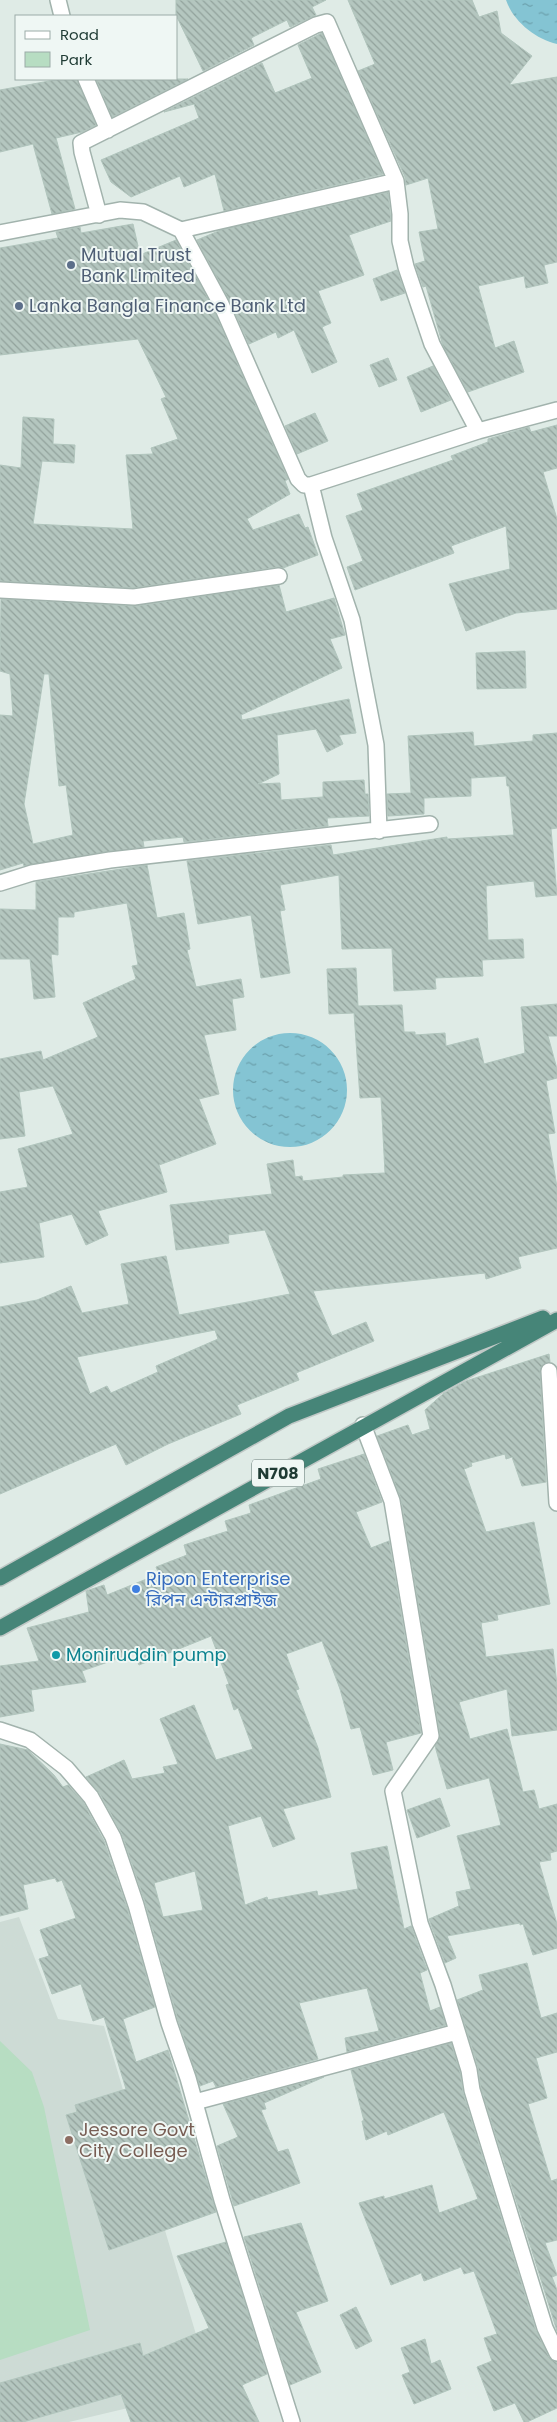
<svg xmlns="http://www.w3.org/2000/svg" width="557" height="2422" viewBox="0 0 557 2422" font-family="Poppins,'Noto Sans Bengali',sans-serif">
	<style>
		.built { fill: #cddbd5 }
		.park { fill: #b7ddc2 }
		.water { fill: url(#water-ripples) }
		.building { fill: url(#building-back-hatch); stroke: #b1c5bd; fill-rule: evenodd }
		.lines { fill: none; stroke-linecap: round; stroke-linejoin: round }
		.minor-casing { stroke: #a2b3ad; stroke-width: 18 }
		.trunk-casing { stroke: #c0c8c6; stroke-width: 18 }
		.minor { stroke: #fff; stroke-width: 15 }
		.trunk { stroke: #468578; stroke-width: 15 }
		.service-dot { fill: #5c6f8a; stroke: #eff7f4; stroke-width: 2 }
		.shop-dot { fill: #3f7fe0; stroke: #eff7f4; stroke-width: 2 }
		.culture-dot { fill: #0f9aa8; stroke: #eff7f4; stroke-width: 2 }
		.education-dot { fill: #8d6e63; stroke: #eff7f4; stroke-width: 2 }
		.labels { text-anchor: middle; stroke-width: 4; stroke-linejoin: round; paint-order: stroke }
		.shield { fill: #eff7f4; stroke: #5d736e; stroke-width: 1 }
		.shield-label { font-size: 16px; font-weight: bold; fill: #1f3b34 }
		.service-label { font-size: 18px; fill: #4e5e75; stroke: #eff7f4; text-anchor: start }
		.shop-label { font-size: 18px; fill: #366cbe; stroke: #eff7f4; text-anchor: start }
		.culture-label { font-size: 18px; fill: #0d838f; stroke: #eff7f4; text-anchor: start }
		.education-label { font-size: 18px; fill: #785e54; stroke: #eff7f4; text-anchor: start }
	</style>
	<defs>
		<pattern id="water-ripples" width="26" height="14" patternUnits="userSpaceOnUse" patternTransform="scale(1.25)"><rect width="26" height="14" fill="#84c4d3"/><path d="M2 4q2-2 4 0t4 0M15 11q2-2 4 0t4 0" fill="none" stroke="#6ba0ac"/></pattern>
		<pattern id="building-back-hatch" width="6" height="6" patternUnits="userSpaceOnUse" patternTransform="scale(1.25)"><rect width="6" height="6" fill="#b4c6bf"/><path d="M-1 5l2 2M0 0l6 6M5-1l2 2" fill="none" stroke="#92a29c"/></pattern>
	</defs>
	<rect width="100%" height="100%" fill="#dfebe6"/>
	<path class="built" d="M19 1917 58 2019 104 2026 212 2388 69 2422H0V1922Z"/>
	<path class="park" d="M0 2041 32 2072 44 2107 90 2330 0 2360Z"/>
	<path class="water" d="M506 0H557V44C535 39 513 21 506 0Z
		M233 1090a57 57 0 1 1 114 0a57 57 0 1 1-114 0Z"/>
	<path class="building" d="M176 0H326L312 7 316 15 290 27 287 20 251 38 254 45 203 71 176 15Z
		M348 0H472L479 17 497 11 501 33 532 56 509 85 557 77V262L544 265 548 283 526 288 524 276 478 286 495 348 514 341 524 372 468 392 443 346 426 286 423 287 415 264 425 261 419 232 438 229 428 178 406 185 405 177 358 71 375 64Z
		M322 33 383 174 224 211 215 174 184 187 180 176 131 197 111 182 101 160 199 118 194 104 164 112 262 63 275 93 312 78 298 45Z
		M60 79H77L96 125 82 132 56 138 75 209 52 214 33 144 0 152V90Z
		M96 79H188L112 117Z
		M388 192 391 221 349 235 364 275 318 291 331 323 322 327 337 362 312 373 294 330 278 338 276 332 249 344 229 300 197 240 221 230Z
		M133 224 140 255 176 240 213 308 288 479 285 481 290 494 247 519 253 530 299 514 305 528 308 527 318 555 283 568 278 567 134 588 0 581V465L21 468 23 417 54 419 53 444 75 445 74 463 42 461 33 524 133 529 126 455 153 454 151 448 178 439 161 399 166 397 138 339 0 355V248L58 238 56 232 80 227 81 233Z
		M397 270 405 293 381 301 373 279Z
		M388 358 397 380 379 387 370 365Z
		M433 366 451 400 421 412 407 377Z
		M315 413 328 441 297 454 285 426Z
		M557 425V468L543 472 557 519V609L516 613 466 631 449 584 510 569 506 526 451 546 454 553 355 590 347 567 363 561 346 516 363 510 357 494 453 460 451 456 488 442V439L529 427 531 432Z
		M279 585 286 612 334 598 345 635 330 639 342 668 241 715 242 720 349 699 356 733 339 735 343 744 327 752 316 729 277 735 279 774 258 784 280 783 281 800 323 797V782L364 780 365 794H368L369 816 327 818 328 826 184 842 183 837 143 841 144 847 24 866 23 863 0 870V715L13 716 10 674 0 671 1 599 135 606ZM44 674H49L59 786 66 785 73 835 33 844 24 804Z
		M525 651 526 688 477 689 476 653Z
		M473 732 474 746 533 741V735L557 733V828L551 829 557 895 536 897 534 881 486 886 488 940 523 939 524 958 482 960 483 976 435 978 436 989 394 991 392 948 342 949 339 875 280 885 285 910 280 911 290 973 261 978 251 915 198 924 187 861 331 845 333 855 447 837V839L514 835 509 786H507L506 776 471 778V796L424 798V814L388 816 387 794 411 793 408 736Z
		M147 865 157 918 184 913 190 949 187 950 196 987 241 979 244 997 232 999 236 1030 204 1035 219 1094 199 1099 216 1144 159 1165 167 1192 98 1211 108 1235 86 1245 72 1214 39 1223 44 1257 0 1263V1192L28 1187 18 1149 73 1134 53 1086 19 1092 25 1136 0 1139V1059L41 1051 43 1060 98 1037 83 1003 136 979 132 966 138 965 127 903 74 912V917H58V955L51 954 55 997 34 999 30 959H0V909L36 910V882Z
		M356 968 358 1006 402 1005 404 1032H415V1035L445 1033 446 1046 478 1038 484 1064 525 1053 521 1007 557 1004V1036H548L557 1069V1078L546 1081 555 1133 548 1134 557 1187V1248L518 1257 521 1268 486 1279 485 1273 313 1291 332 1336 366 1322 374 1341 296 1373 299 1380 237 1405 241 1414 168 1444 126 1465 116 1444 0 1494V1307L37 1300 71 1286 82 1313 129 1304 121 1264 166 1256 179 1315 290 1294 265 1230 228 1235 229 1243 176 1250 170 1205 272 1194 267 1164 293 1160 295 1177 302 1176 303 1181 343 1177V1175L385 1173 381 1097 360 1098 354 1013 329 1014 327 969ZM215 1330 218 1339 156 1366 158 1372 111 1393 107 1386 90 1394 77 1357Z
		M549 1354 550 1362 543 1364 540 1372 546 1482 522 1486 512 1457 506 1459 505 1454 471 1463 472 1466 464 1469 486 1532 534 1522 550 1604 497 1615 498 1620 481 1623 486 1657 553 1649 557 1685V1730L512 1736 507 1689 459 1702 470 1739 507 1729 523 1792 534 1790 539 1809 557 1804V1851L550 1853 551 1860 539 1862 557 1924V1948L533 1955 523 1924 520 1925V1923L447 1936 456 1958 445 1963 429 1919 459 1906 456 1892 471 1889 457 1836 501 1825 489 1778 447 1789 435 1746 440 1734 401 1499 377 1436 408 1425 412 1435 430 1429 425 1410 444 1393 466 1381Z
		M364 1454 382 1502 356 1512 371 1548 389 1541 421 1733 386 1742 393 1770 373 1775 360 1727 351 1729 340 1689 322 1641 286 1654 299 1689 296 1690 318 1748 331 1797 283 1809 295 1839 273 1847 261 1816 228 1826 245 1905 267 1897 268 1900 317 1891 318 1896 358 1889 351 1853 387 1846 404 1929 411 1926 427 1970 420 1973 430 2011 440 2007 446 2025 347 2052 345 2038 379 2031 367 1988 299 2003 318 2059 216 2087 213 2081 200 2086 178 2020 145 1902 122 1834 99 1792 86 1777 124 1760 132 1779 165 1773 163 1767 178 1764 160 1719 194 1705 216 1760 253 1749 238 1708 234 1710 226 1685 229 1684 211 1636 139 1665 134 1653 82 1671 86 1682 31 1690 34 1711 0 1717V1666L39 1661 27 1628 89 1612 86 1591 104 1585 107 1595 159 1574 156 1567 187 1555 184 1545 228 1531 225 1521 251 1513 249 1505 321 1479 318 1469ZM195 1871 203 1910 163 1917 154 1883Z
		M0 1744 28 1750 54 1775 63 1787 68 1785 83 1802 104 1841 127 1908 155 2007 123 2019 136 2062 168 2050 216 2212 109 2250 66 2115 77 2112 75 2105 126 2089 104 2017 93 2021 81 1984 52 1994 39 1959 49 1956 40 1930 76 1918 62 1880 57 1882 55 1878 23 1885 28 1909 0 1916Z
		M440 1798 450 1826 417 1838 407 1810Z
		M527 1963 541 2018 557 2013V2052L536 2058 547 2098 528 2104 551 2181 557 2179V2240L545 2243 557 2275 552 2277 557 2290V2331L481 2088 478 2067 457 2000 483 1990 479 1975Z
		M451 2043 460 2072 463 2093 536 2331 549 2357 557 2363V2408L527 2422H524L515 2403 494 2411 477 2367 492 2361 484 2338 497 2334 474 2271 464 2274 461 2267 424 2281 421 2273 391 2285 359 2203 384 2196V2199L432 2185 439 2213 478 2199 444 2112 388 2135 387 2131 366 2140 362 2121H364L351 2070Z
		M324 2077 264 2103 266 2109 261 2110 278 2152 288 2149 300 2183 234 2206 217 2146 238 2137 223 2104Z
		M301 2223 328 2301 296 2312 321 2372 290 2385 244 2237Z
		M226 2242 267 2374 242 2385 259 2422H131L121 2394 23 2422H0V2383L140 2343 143 2356 209 2328 177 2256Z
		M356 2307 372 2341 356 2349 340 2315Z
		M425 2339 431 2364 440 2360 451 2389 414 2404 402 2375 410 2372 401 2348Z"/>
	<g class="lines">
		<g class="minor-casing">
			<path id="minor" d="M58 0 62 16
				M86 79 108 130
				M99 215 82 152 81 143 316 25 327 22 396 181 400 214V241L406 267 432 344 478 431
				M181 230 396 181
				M0 233 120 210 143 212 181 230 221 304 298 479 304 485H311L478 431 557 410
				M311 485 324 538 352 620 376 745 379 831
				M0 590 134 597 279 576
				M0 883 32 873 110 860 430 824
				M549 1371 557 1503
				M363 1425 392 1501 431 1736 393 1791 420 1923 443 1985 469 2070 472 2090 545 2328 557 2353
				M0 1730 30 1740 66 1768 91 1797 113 1837 136 1905 169 2023 188 2078 222 2200 292 2422
				M195 2102 457 2032"/>
		</g>
		<g class="trunk-casing">
			<path id="trunk" d="M0 1578 289 1416 543 1318
				M0 1628 557 1320"/>
		</g>
		<use href="#minor" class="minor"/>
		<use href="#trunk" class="trunk"/>
	</g>
	<g class="service-dot">
		<circle cx="71" cy="265" r="5"/>
		<circle cx="19" cy="306" r="5"/>
	</g>
	<circle class="shop-dot" cx="136" cy="1589" r="5"/>
	<circle class="culture-dot" cx="56" cy="1655" r="5"/>
	<circle class="education-dot" cx="69" cy="2140" r="5"/>
	<g class="labels">
		<rect class="shield" x="252" y="1459.5" width="52" height="27" rx="4"/>
		<g class="shield-label">
			<text x="278" y="1479">N708</text>
		</g>
		<g class="service-label">
			<text x="81" y="261">Mutual Trust<tspan x="81" dy="21">Bank Limited</tspan></text>
			<text x="29" y="312">Lanka Bangla Finance Bank Ltd</text>
		</g>
		<g class="shop-label">
			<text x="146" y="1585">Ripon Enterprise<tspan x="146" dy="21">রিপন এন্টারপ্রাইজ</tspan></text>
		</g>
		<g class="culture-label">
			<text x="66" y="1661">Moniruddin pump</text>
		</g>
		<g class="education-label">
			<text x="79" y="2136">Jessore Govt<tspan x="79" dy="21">City College</tspan></text>
		</g>
	</g>
	<rect x="15" y="15" width="162" height="65" fill="#eff7f4" stroke="#9caca7"/>
	<rect x="25" y="31" width="25" height="8" fill="#ffffff" stroke="#9caca7"/>
	<text x="60" y="40" font-size="15" fill="#1f3b34">Road</text>
	<rect x="25" y="52" width="25" height="15" fill="#b7ddc2" stroke="#9caca7"/>
	<text x="60" y="65" font-size="15" fill="#1f3b34">Park</text>
</svg>
